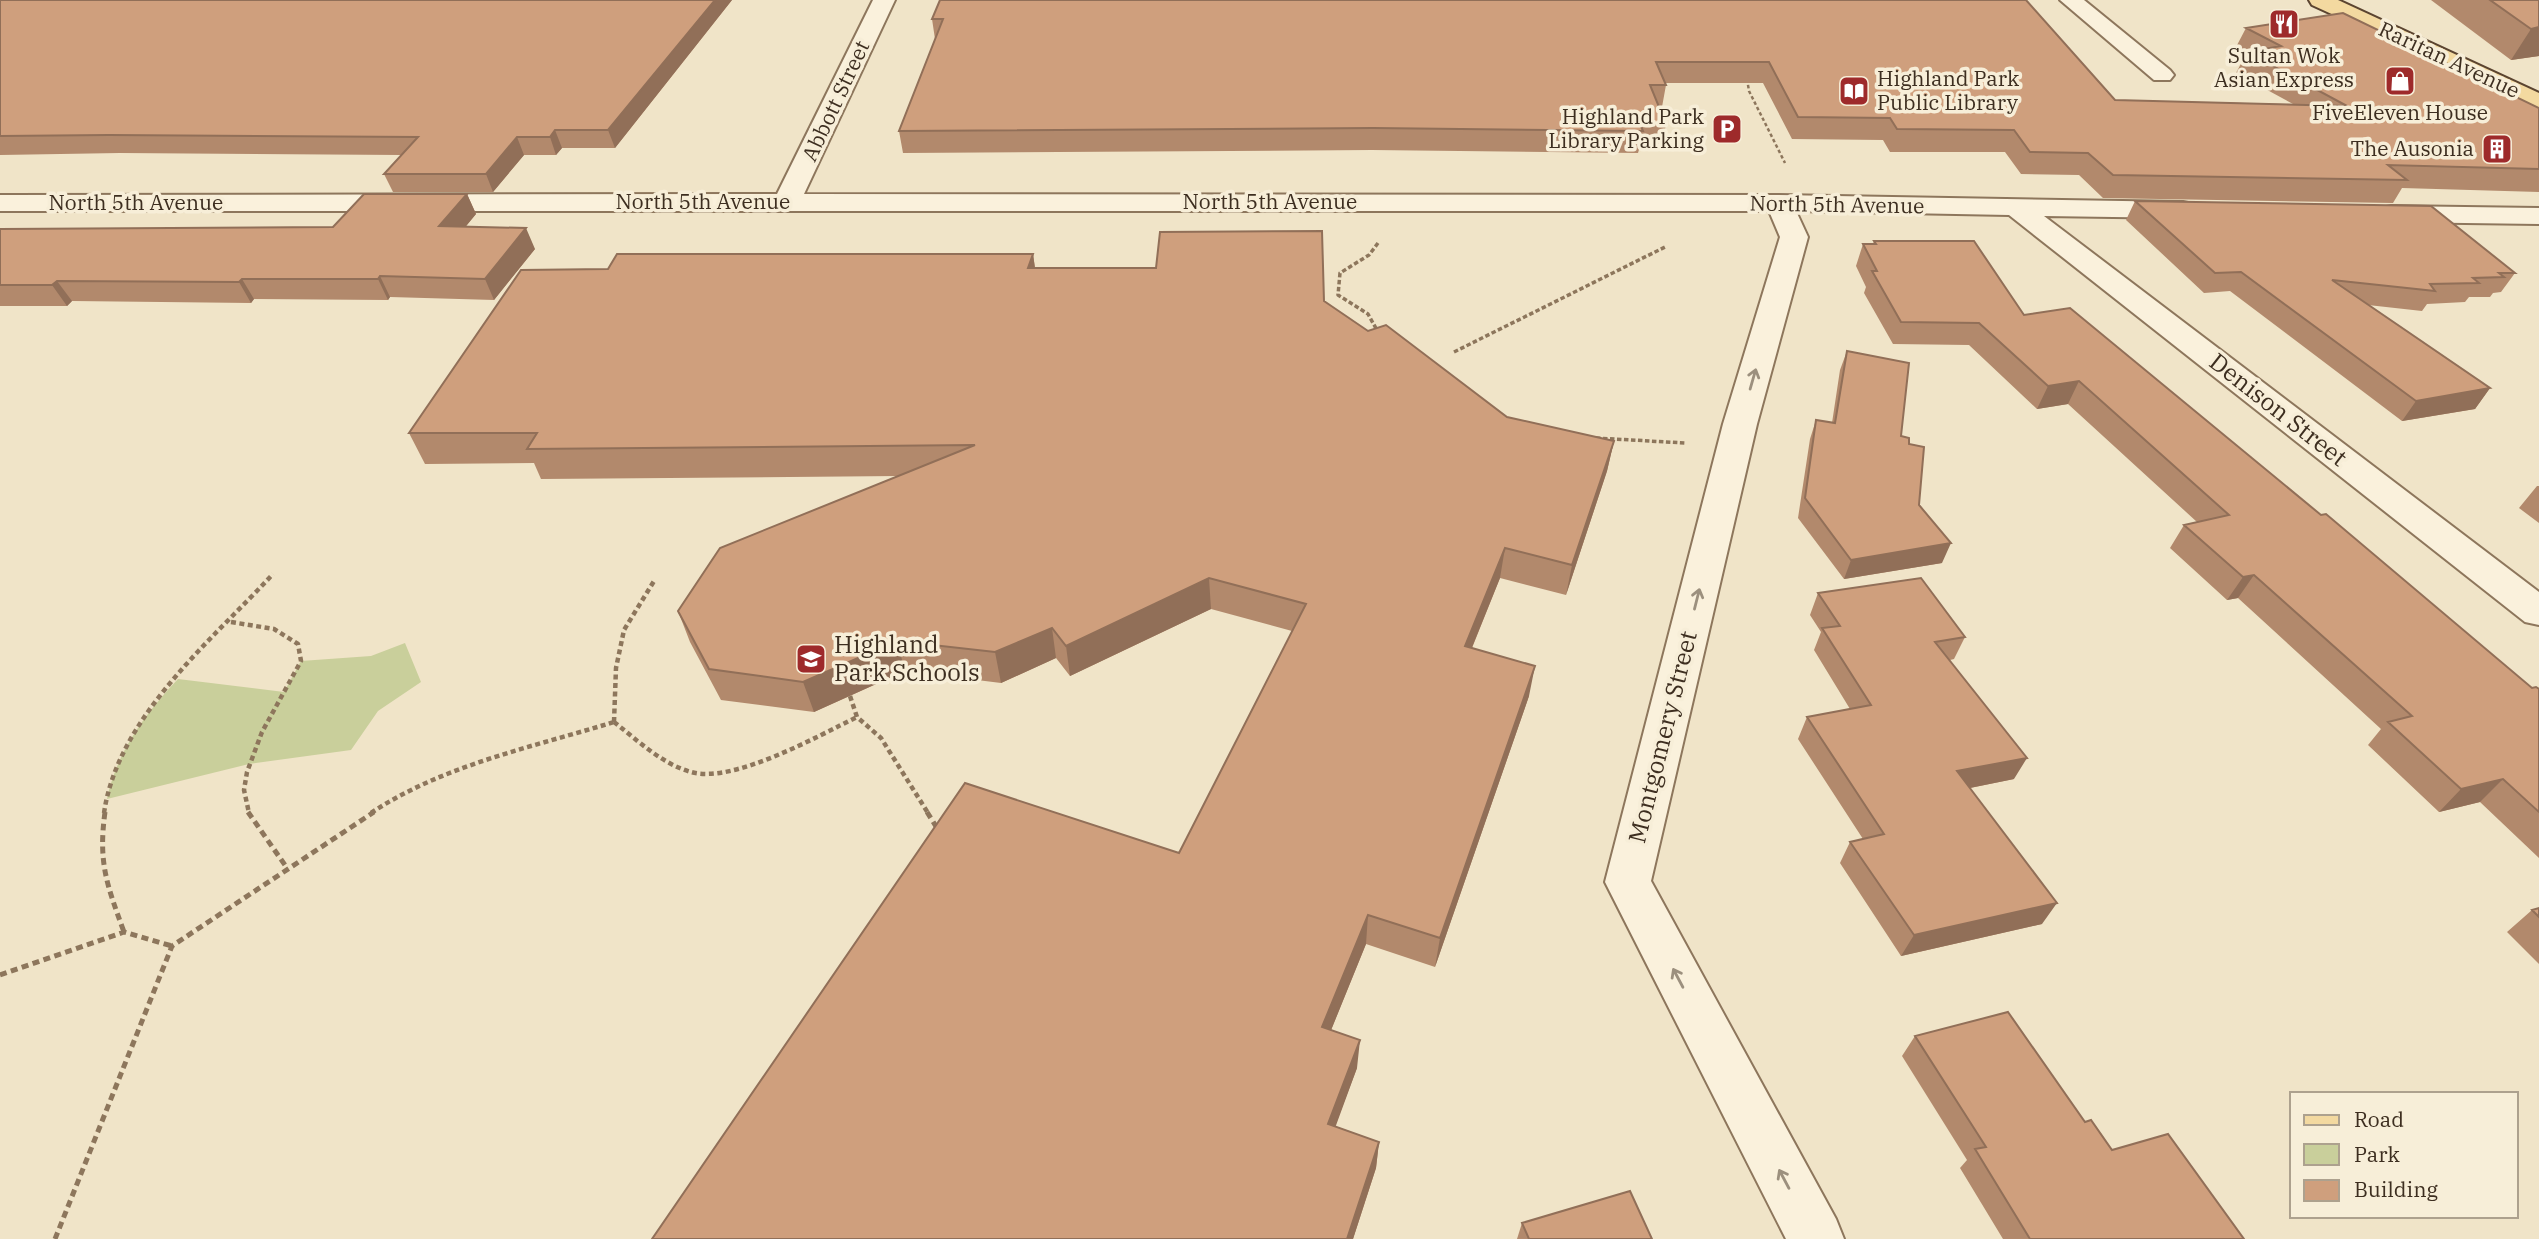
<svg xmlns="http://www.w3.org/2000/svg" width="2539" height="1239" viewBox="0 0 2539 1239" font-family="'IBM Plex Serif',serif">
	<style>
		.green { fill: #c9cf9b }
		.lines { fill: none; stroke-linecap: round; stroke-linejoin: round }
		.minor-casing { stroke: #8d765c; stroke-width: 4 }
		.major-casing { stroke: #5b4430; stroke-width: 4 }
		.path-far3 { stroke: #8d765c; stroke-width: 2.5; stroke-dasharray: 3.5 2.5; stroke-linecap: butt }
		.path-far2 { stroke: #8d765c; stroke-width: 3.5; stroke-dasharray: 4.5 2.5; stroke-linecap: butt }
		.path-far1 { stroke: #8d765c; stroke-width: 4.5; stroke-dasharray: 5 3.5; stroke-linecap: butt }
		.path { stroke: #8d765c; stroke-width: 5; stroke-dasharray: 7 4.5; stroke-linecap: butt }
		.minor { fill: #faf1dc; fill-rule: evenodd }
		.major { fill: #f3d9a0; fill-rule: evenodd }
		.wall { fill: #b2896c }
		.shaded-wall { fill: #916f58 }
		.building { fill: #cf9f7d; stroke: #916f58; stroke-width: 2 }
		.oneway { stroke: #9c907e }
		.labels { text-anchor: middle; stroke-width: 7; stroke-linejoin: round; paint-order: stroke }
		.far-poi-label { font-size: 21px; fill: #3d2e20; stroke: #f7eed8 }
		.far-street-label { font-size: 21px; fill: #3d2e20; stroke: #f7eed8 }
		.street-label { font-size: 24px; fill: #3d2e20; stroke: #f7eed8 }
		.poi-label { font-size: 24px; fill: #3d2e20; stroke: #f7eed8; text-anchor: start }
	</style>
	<rect width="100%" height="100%" fill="#f0e4c8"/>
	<path class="green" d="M405 643 421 682 378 711 351 750 249 764 107 799C117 751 145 714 178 679L284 692 301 661 371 656Z"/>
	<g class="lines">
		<g class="minor-casing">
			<path id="minor" d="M873 0H895L804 194 1779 195 2183 202 2193 204 2197 210 2193 216 2183 218 2044 216 2539 592V625L2525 622 2009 215 1796 211 1808 237 1757 424 1651 881 1836 1219 1844 1239H1786L1605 882 1723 424 1780 237 1769 211H0V195L777 194Z
				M2060 0H2084L2170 70 2174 75 2170 80H2154Z
				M2391 206 2539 208V224L2391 222 2381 220 2377 214 2381 208Z"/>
		</g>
		<g class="major-casing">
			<path id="major" d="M2309 0H2338L2539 93V109L2312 5Z"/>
		</g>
		<path class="path-far3" d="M1747 79 1749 91 1785 163"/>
		<path class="path-far2" d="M1378 243 1369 255 1340 273 1338 295 1368 314 1378 332
			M1454 352 1665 247
			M1596 438 1685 443"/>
		<path class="path-far1" d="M231 622 274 629 298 644 301 661 262 732 247 772 244 790 249 813
			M850 696 857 717 881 738 928 813
			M614 722C637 740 662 764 691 772 733 784 818 736 857 717
			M614 722 616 668 624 630 654 581
			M104 813C118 717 210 642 273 574
			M371 813C443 765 533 747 614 722"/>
		<path class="path" d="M105 812C98 863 107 885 124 932
			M248 812 287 868
			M927 812 937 828
			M0 975 124 932 172 946
			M55 1239 172 946 374 812"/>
		<use href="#minor" class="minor"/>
		<use href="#major" class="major"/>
	</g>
	<path class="wall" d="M0 0H732L615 148H562L556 155H524L493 192H393L384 174 402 155 120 153 0 155Z
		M2026 0 2115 100 2293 104 2236 73 2246 54 2235 49 2246 28 2539 108V192L2402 188 2393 203 2103 198 2079 175 2021 174 2005 152H1890L1883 140 1792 139 1763 83H1666V85L1662 107H1659L1666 124 1662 146H1640L1638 153 1372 150 903 153 899 131 935 39 932 19Z
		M2431 0H2539V56L2511 60Z
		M467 194 476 214 465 227 535 249 494 300 390 297 388 300 254 299 251 303 72 301 67 306H0V229L333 227Z
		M2135 201 2515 273 2501 292 2493 293 2490 297H2469L2465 302 2427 304 2422 311 2368 305 2490 388 2475 409 2402 421 2230 291 2204 293 2126 220Z
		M1874 241 2024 315 2321 515 2532 688 2539 689V858L2480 802 2439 812 2368 745 2381 729 2238 598 2227 600 2170 548 2184 525 2197 522 2068 404 2037 409 1969 345 1893 344 1864 293 1866 287 1856 266 1863 244H1873Z
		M1033 254 1035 268 1324 301 1368 331 1507 417 1614 441 1607 471 1566 595 1500 578 1472 648 1529 696 1435 967 1366 944 1331 1030 1357 1068 1335 1126 1379 1142 1376 1168 1353 1239 1179 853 1292 631 1211 609 1070 676 1056 658 1001 683 905 671 814 712 721 700 690 642 678 611 898 476 541 479 534 463 425 464 409 433 608 269Z
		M1847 351 1901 436 1909 444 1919 505 1942 563 1844 579 1798 518 1810 439 1816 420 1832 423 1840 370Z
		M2537 486H2539V523L2519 508Z
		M1818 593 1965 637 1954 659 1950 660 2014 779 1970 788 2042 924 1901 956 1840 863 1850 842 1863 839 1798 739 1807 717 1850 709 1814 650 1821 632 1810 615Z
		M2539 908V964L2507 932 2532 910Z
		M1915 1036 2085 1122 2112 1150 2244 1239H2003L1960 1168 1967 1160 1902 1056Z
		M1522 1223 1652 1239H1517Z"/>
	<path class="shaded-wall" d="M715 0H732L615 148 608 130Z
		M2539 27V56L2511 60 2531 29Z
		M555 130 562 148 556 155 550 137Z
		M517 137 524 155 493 192 486 174Z
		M467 194 476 214 449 247 439 226Z
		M526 228 535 249 494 300 485 279Z
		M1033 254 1037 283 1028 268Z
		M380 276 390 297 388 300 378 279Z
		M242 279 254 299 251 303 239 282Z
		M57 281 72 301 67 306 52 285Z
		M2079 381 2068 404 2037 409 2048 386Z
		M2490 388 2475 409 2402 421 2416 401Z
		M1614 441 1607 471 1566 595 1572 565Z
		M1951 543 1942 563 1844 579 1851 560Z
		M1505 548 1500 578 1460 677 1465 646Z
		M2254 575 2238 598 2227 600 2243 577Z
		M1209 578 1211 609 1070 676 1066 646Z
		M1052 628 1056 658 1001 683 995 652Z
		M897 641 905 671 814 712 803 682Z
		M1535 666 1529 696 1435 967 1440 938Z
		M2027 758 2014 779 1945 793 1957 771Z
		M2503 779 2480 802 2439 812 2461 789Z
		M2057 903 2042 924 1901 956 1914 935Z
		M1368 915 1366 944 1321 1055 1322 1027Z
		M1360 1040 1357 1068 1327 1150 1328 1124Z
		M1379 1142 1376 1168 1353 1239H1347Z"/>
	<path class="building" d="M0 0H715L608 130H555L550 137H517L486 174H384L418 137 109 135 0 136Z
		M940 0H2026L2115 100 2347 106 2247 52 2281 46 2246 28 2343 13 2539 108V169L2388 165 2407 180 2113 175 2088 153 2030 152 2014 130 1897 129 1890 118 1798 117 1769 62H1656L1666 85H1650L1666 124H1640L1643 131 1373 128 899 131 943 19H932Z
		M2490 0H2539V27L2531 29Z
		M364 194H467L439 226 526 228 485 279 380 276 378 279H242L239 282 57 281 52 285H0V229L333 227Z
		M2135 201 2431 206 2515 273H2499L2504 277 2473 278 2479 283 2430 284 2435 291 2332 280 2490 388 2416 401 2241 272 2215 273Z
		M1322 231 1324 301 1368 331 1386 325 1507 417 1614 441 1572 565 1505 548 1465 646 1535 666 1440 938 1368 915 1322 1027 1360 1040 1328 1124 1379 1142 1347 1239H652L965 783 1179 853 1306 604 1209 578 1066 646 1052 628 995 652 897 641 803 682 709 669 678 611 720 548 975 445 527 449 537 433H409L521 270 608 269 617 254H1033L1028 268H1156L1160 232Z
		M1874 241H1974L2024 315 2070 308 2321 515 2326 514 2532 688 2536 687 2539 689V812L2503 779 2461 789 2388 722 2412 716 2254 575 2243 577 2184 525 2229 515 2079 381 2048 386 1979 323 1901 322 1872 271H1877L1863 244H1876Z
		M1847 351 1909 363 1901 436 1909 438V444L1924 447 1919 505 1951 543 1851 560 1805 498 1816 420 1835 423Z
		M1921 578 1965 637 1935 642 2027 758 1957 771 2057 903 1914 935 1850 842 1884 834 1807 717 1871 705 1822 628 1840 626 1818 593Z
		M2539 908V917L2532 910Z
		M2008 1012 2085 1122 2091 1120 2112 1150 2168 1134 2244 1239H2030L1975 1149 1986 1147 1915 1036Z
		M1630 1191 1652 1239H1529L1522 1223Z"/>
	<defs><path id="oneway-shaft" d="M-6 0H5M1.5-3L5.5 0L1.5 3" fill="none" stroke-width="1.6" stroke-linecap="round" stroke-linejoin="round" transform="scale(1.75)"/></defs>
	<g class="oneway">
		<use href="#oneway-shaft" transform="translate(1753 379) rotate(-74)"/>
		<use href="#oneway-shaft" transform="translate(1697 599) rotate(-76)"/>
		<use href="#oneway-shaft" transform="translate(1678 978) rotate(-118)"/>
		<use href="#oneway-shaft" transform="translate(1784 1179) rotate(-118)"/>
	</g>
	<defs>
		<g id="restaurant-square" transform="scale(1.575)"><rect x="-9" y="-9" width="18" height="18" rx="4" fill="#9e2a2b" stroke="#f7eed8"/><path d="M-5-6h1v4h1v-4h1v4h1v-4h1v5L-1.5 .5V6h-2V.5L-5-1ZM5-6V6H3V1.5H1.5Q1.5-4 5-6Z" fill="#fff"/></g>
		<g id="shop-square" transform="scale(1.575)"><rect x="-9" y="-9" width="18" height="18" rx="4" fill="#9e2a2b" stroke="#f7eed8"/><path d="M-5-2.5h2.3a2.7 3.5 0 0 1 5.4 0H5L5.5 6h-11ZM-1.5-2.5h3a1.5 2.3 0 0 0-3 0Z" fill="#fff"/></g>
		<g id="library-square" transform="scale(1.575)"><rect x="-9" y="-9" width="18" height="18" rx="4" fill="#9e2a2b" stroke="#f7eed8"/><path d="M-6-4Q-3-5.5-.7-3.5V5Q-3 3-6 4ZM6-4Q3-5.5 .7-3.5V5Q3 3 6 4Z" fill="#fff"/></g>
		<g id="parking-square" transform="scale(1.575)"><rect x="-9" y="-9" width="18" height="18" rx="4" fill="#9e2a2b" stroke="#f7eed8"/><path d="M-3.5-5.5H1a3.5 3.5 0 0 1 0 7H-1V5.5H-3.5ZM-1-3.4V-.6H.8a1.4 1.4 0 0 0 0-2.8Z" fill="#fff"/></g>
		<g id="building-square" transform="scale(1.575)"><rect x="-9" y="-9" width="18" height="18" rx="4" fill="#9e2a2b" stroke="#f7eed8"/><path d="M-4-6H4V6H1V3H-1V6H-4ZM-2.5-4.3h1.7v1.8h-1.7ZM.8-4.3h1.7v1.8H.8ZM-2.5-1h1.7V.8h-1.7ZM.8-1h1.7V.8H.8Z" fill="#fff"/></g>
		<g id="school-square" transform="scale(1.575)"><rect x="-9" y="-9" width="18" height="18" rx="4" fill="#9e2a2b" stroke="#f7eed8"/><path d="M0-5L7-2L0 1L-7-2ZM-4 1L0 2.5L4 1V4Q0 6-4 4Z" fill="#fff"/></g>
	</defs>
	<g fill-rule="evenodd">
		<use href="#restaurant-square" x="2284" y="24"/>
		<use href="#shop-square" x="2400" y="81"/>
		<use href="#library-square" x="1854" y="91"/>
		<use href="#parking-square" x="1727" y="129"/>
		<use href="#building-square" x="2497" y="149"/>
		<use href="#school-square" x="811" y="659"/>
	</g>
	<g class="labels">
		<g class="far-poi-label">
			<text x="2284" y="63">Sultan Wok<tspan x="2284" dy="24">Asian Express</tspan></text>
			<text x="1877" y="86" text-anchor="start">Highland Park<tspan x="1877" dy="24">Public Library</tspan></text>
			<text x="2400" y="120">FiveEleven House</text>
			<text x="1704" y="124" text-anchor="end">Highland Park<tspan x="1704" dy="24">Library Parking</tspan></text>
			<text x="2474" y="156" text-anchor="end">The Ausonia</text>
		</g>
		<g class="far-street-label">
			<text transform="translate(2449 60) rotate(25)" y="7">Raritan Avenue</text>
			<text transform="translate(836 101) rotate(-65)" y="7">Abbott Street</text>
			<text x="703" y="209">North 5th Avenue</text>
			<text x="1270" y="209">North 5th Avenue</text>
			<text x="136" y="210">North 5th Avenue</text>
			<text transform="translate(1837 205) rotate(1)" y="7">North 5th Avenue</text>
		</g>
		<g class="street-label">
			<text transform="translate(2278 410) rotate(38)" y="8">Denison Street</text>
			<text transform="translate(1663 737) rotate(-76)" y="8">Montgomery Street</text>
		</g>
		<g class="poi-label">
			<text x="834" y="653">Highland<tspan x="834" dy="28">Park Schools</tspan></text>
		</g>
	</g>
	<rect x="2290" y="1092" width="228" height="126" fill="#f7eed8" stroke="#ada18e" stroke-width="2"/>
	<rect x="2304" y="1115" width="35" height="10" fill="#f3d9a0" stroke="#ada18e" stroke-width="2"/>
	<text x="2354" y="1127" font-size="21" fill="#3d2e20">Road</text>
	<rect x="2304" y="1144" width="35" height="21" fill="#c9cf9b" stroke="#ada18e" stroke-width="2"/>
	<text x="2354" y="1162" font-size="21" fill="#3d2e20">Park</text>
	<rect x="2304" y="1180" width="35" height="21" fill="#cf9f7d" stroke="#ada18e" stroke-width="2"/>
	<text x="2354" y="1197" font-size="21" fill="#3d2e20">Building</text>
</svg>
